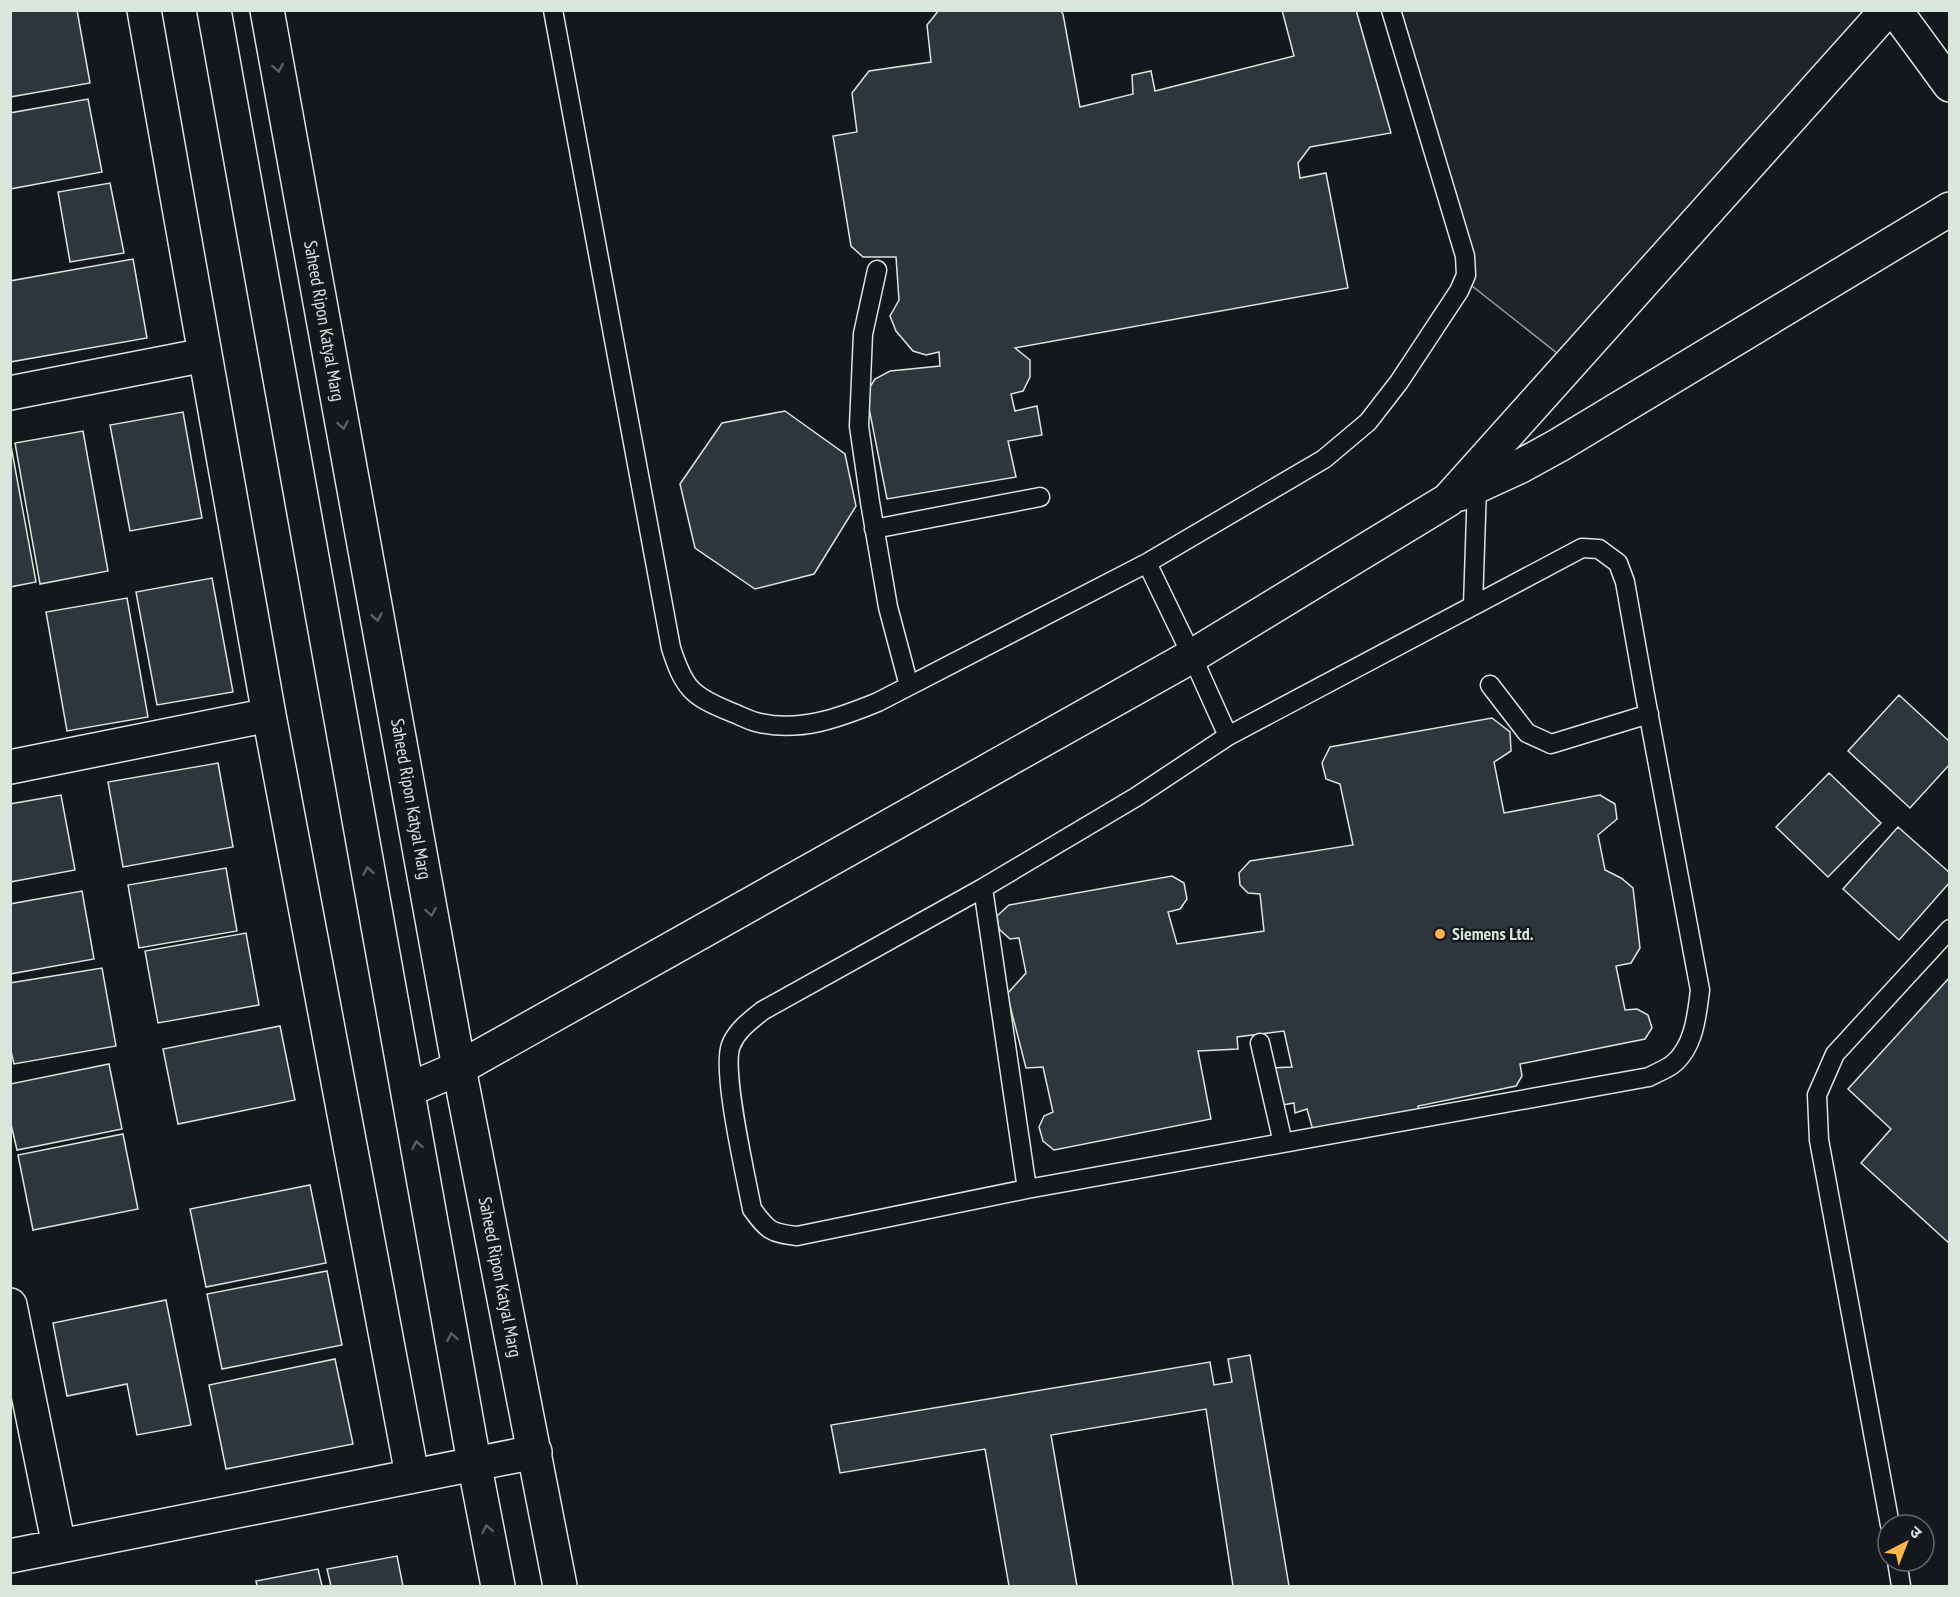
<svg xmlns="http://www.w3.org/2000/svg" width="1960" height="1597" viewBox="0 0 1960 1597" font-family="'PT Sans Narrow','Noto Sans Devanagari',sans-serif">
	<style>
		.green { fill: #202428; stroke: #939e99; stroke-width: 1.5 }
		.building { fill: #2c363c; stroke: #d8e6dc; stroke-width: 1.5 }
		.lines { fill: none; stroke-linecap: round; stroke-linejoin: round }
		.lane-casing { stroke: #d8e6dc; stroke-width: 21 }
		.street-casing { stroke: #d8e6dc; stroke-width: 36 }
		.secondary-casing { stroke: #d8e6dc; stroke-width: 36 }
		.lane { stroke: #14181c; stroke-width: 18 }
		.street { stroke: #14181c; stroke-width: 33 }
		.secondary { stroke: #14181c; stroke-width: 33 }
		.oneway { stroke: #59605f }
		.poi-dot { fill: #ffb74d; stroke: #14181c; stroke-width: 2 }
		.labels { text-anchor: middle; stroke-width: 4.5; stroke-linejoin: round; paint-order: stroke }
		.street-label { font-size: 18px; fill: #d8e6dc; stroke: #14181c }
		.poi-label { font-size: 18px; font-weight: bold; fill: #d8e6dc; stroke: #14181c; text-anchor: start }
	</style>
	<rect width="100%" height="100%" fill="#14181c"/>
	<path class="green" d="M1386 11H1894L1577 369 1462 278Z"/>
	<path class="building" d="M10 10H77L90 83 10 97Z
		M939 10H1060L1063 14 1080 107 1133 94 1132 75 1151 71 1155 91 1294 56 1282 10H1356L1391 133 1310 147 1298 163 1300 178 1326 173 1348 288 1015 348 1030 360V377L1023 391 1011 394 1015 411 1037 406 1042 435 1008 441 1016 477 887 499 866 393 875 379 890 371 940 366 939 352 926 355 913 351 896 331 890 316 899 300 896 257H863L851 246 833 136 857 132 852 93 869 71 931 62 927 25Z
		M88 99 102 172 10 189V113Z
		M110 183 124 253 70 262 58 192Z
		M133 259 147 338 10 362V281Z
		M785 411 845 454 856 506 814 574 755 589 695 548 680 484 722 423Z
		M183 412 202 518 130 531 110 425Z
		M83 431 108 571 40 584 15 443Z
		M11 446 36 582 10 587V447Z
		M212 578 233 692 157 705 136 592Z
		M127 598 148 717 67 731 46 612Z
		M1899 695 1950 742V764L1910 808 1848 751Z
		M1492 718 1510 732 1511 751 1494 762 1504 813 1600 795 1615 804 1617 819 1598 835 1605 870 1621 878 1633 888 1640 948 1631 963 1616 966 1625 1010 1637 1009 1648 1015 1652 1028 1645 1039 1520 1064 1522 1076 1516 1086 1418 1106 1420 1117 1314 1134 1307 1109 1295 1113 1294 1103 1277 1106 1269 1068 1292 1067 1284 1031 1237 1037 1238 1049 1198 1051 1211 1119 1054 1150 1043 1141 1039 1127 1044 1116 1053 1112 1043 1067 1026 1068 1007 994 1026 973 1019 938 1010 939 999 929 997 916 1009 905 1172 876 1184 883 1187 899 1180 909 1168 912 1177 944 1264 931 1260 894 1248 893 1240 885 1239 873 1250 861 1353 845 1340 784 1326 779 1322 763 1330 747Z
		M218 763 233 847 123 867 108 782Z
		M1829 773 1881 823 1828 877 1776 827Z
		M61 795 75 870 10 882V804Z
		M1898 827 1950 873V882L1899 940 1843 889Z
		M226 868 237 931 139 948 128 885Z
		M82 891 94 959 10 974V904Z
		M246 933 259 1005 158 1023 145 951Z
		M102 968 116 1046 14 1064 10 1047V983Z
		M1950 977V1244L1861 1163 1891 1129 1848 1089Z
		M280 1026 295 1100 178 1124 163 1049Z
		M109 1064 122 1129 17 1150 10 1120V1084Z
		M123 1134 138 1209 33 1230 18 1155Z
		M310 1185 326 1263 206 1287 190 1209Z
		M327 1271 342 1345 222 1369 207 1294Z
		M166 1300 191 1425 137 1435 127 1384 67 1396 53 1323Z
		M1250 1355 1289 1586H1229H1233L1206 1409 1051 1435 1077 1586H1009L985 1449 840 1473 831 1425 1210 1362 1214 1385 1232 1382 1228 1359Z
		M335 1359 353 1444 226 1469 209 1385Z
		M397 1556 403 1586H331L327 1569Z
		M318 1569 322 1586H257L256 1581Z"/>
	<g class="lines">
		<g class="lane-casing">
			<path id="lane" d="M553 10 671 648C684 688 691 696 731 712 739 715 748 720 756 722 799 733 839 718 878 702L1147 563
				M877 270 863 334 859 426 870 502 888 607 909 686
				M874 529 1040 497
				M1473 606 1477 486
				M1490 685 1527 733 1551 744 1649 714
				M1228 736 1136 797 983 888 1027 1189 1649 1077C1656 1073 1667 1069 1673 1064 1694 1047 1697 1015 1700 990L1645 695 1625 582 1618 563 1599 549 1582 548 1228 736 1192 656 1147 563 1324 459 1368 422 1399 382 1459 291 1466 275 1465 256 1391 10
				M983 888 762 1011C750 1021 737 1030 731 1045 721 1070 746 1177 752 1209 768 1231 771 1233 797 1236L1027 1189
				M1260 1043 1283 1143
				M1890 1525 1819 1140 1817 1095 1835 1054 1950 929
				M1897 1561 1901 1586"/>
		</g>
		<g class="street-casing">
			<path id="street" d="M144 10 269 715 412 1475
				M1895 10 1950 85
				M10 393 205 355
				M1460 494 1519 467 1559 445 1950 209
				M10 767 269 715
				M408 1090 459 1068 1192 656 1448 500 1887 10
				M10 1305 59 1546
				M10 1556 535 1452"/>
		</g>
		<g class="secondary-casing">
			<path id="secondary" d="M214 10 474 1462 498 1586
				M267 10 459 1068 560 1586"/>
		</g>
		<use href="#lane" class="lane"/>
		<use href="#street" class="street"/>
		<use href="#secondary" class="secondary"/>
	</g>
	<defs><path id="oneway-chevron" d="M-2-3.5L2.5 0L-2 3.5" fill="none" stroke-width="1.6" stroke-linecap="round" stroke-linejoin="round" transform="scale(1.5)"/></defs>
	<g class="oneway">
		<use href="#oneway-chevron" transform="translate(278 68) rotate(80)"/>
		<use href="#oneway-chevron" transform="translate(343 425) rotate(80)"/>
		<use href="#oneway-chevron" transform="translate(377 617) rotate(80)"/>
		<use href="#oneway-chevron" transform="translate(368 871) rotate(-100)"/>
		<use href="#oneway-chevron" transform="translate(431 912) rotate(80)"/>
		<use href="#oneway-chevron" transform="translate(417 1145) rotate(-100)"/>
		<use href="#oneway-chevron" transform="translate(452 1337) rotate(-100)"/>
		<use href="#oneway-chevron" transform="translate(487 1529) rotate(-101)"/>
	</g>
	<circle class="poi-dot" cx="1440" cy="934" r="6"/>
	<g class="labels">
		<g class="street-label">
			<text transform="translate(324 321) rotate(80)" y="6">Saheed Ripon Katyal Marg</text>
			<text transform="translate(411 799) rotate(80)" y="6">Saheed Ripon Katyal Marg</text>
			<text transform="translate(500 1277) rotate(79)" y="6">Saheed Ripon Katyal Marg</text>
		</g>
		<g class="poi-label">
			<text x="1452" y="940">Siemens Ltd.</text>
		</g>
	</g>
	<rect width="1960" height="1597" fill="none" stroke="#d8e6dc" stroke-width="24"/>
	<g transform="translate(1906 1543) rotate(42)"><circle r="28" fill="#14181c" stroke="#626a69" stroke-width="1.5"/>
	<path d="M0-4.5L10 22L0 15L-10 22Z" fill="#ffb74d"/>
	<text y="-9" font-size="16" font-weight="bold" text-anchor="middle" fill="#d8e6dc">उ</text>
	</g>
</svg>
